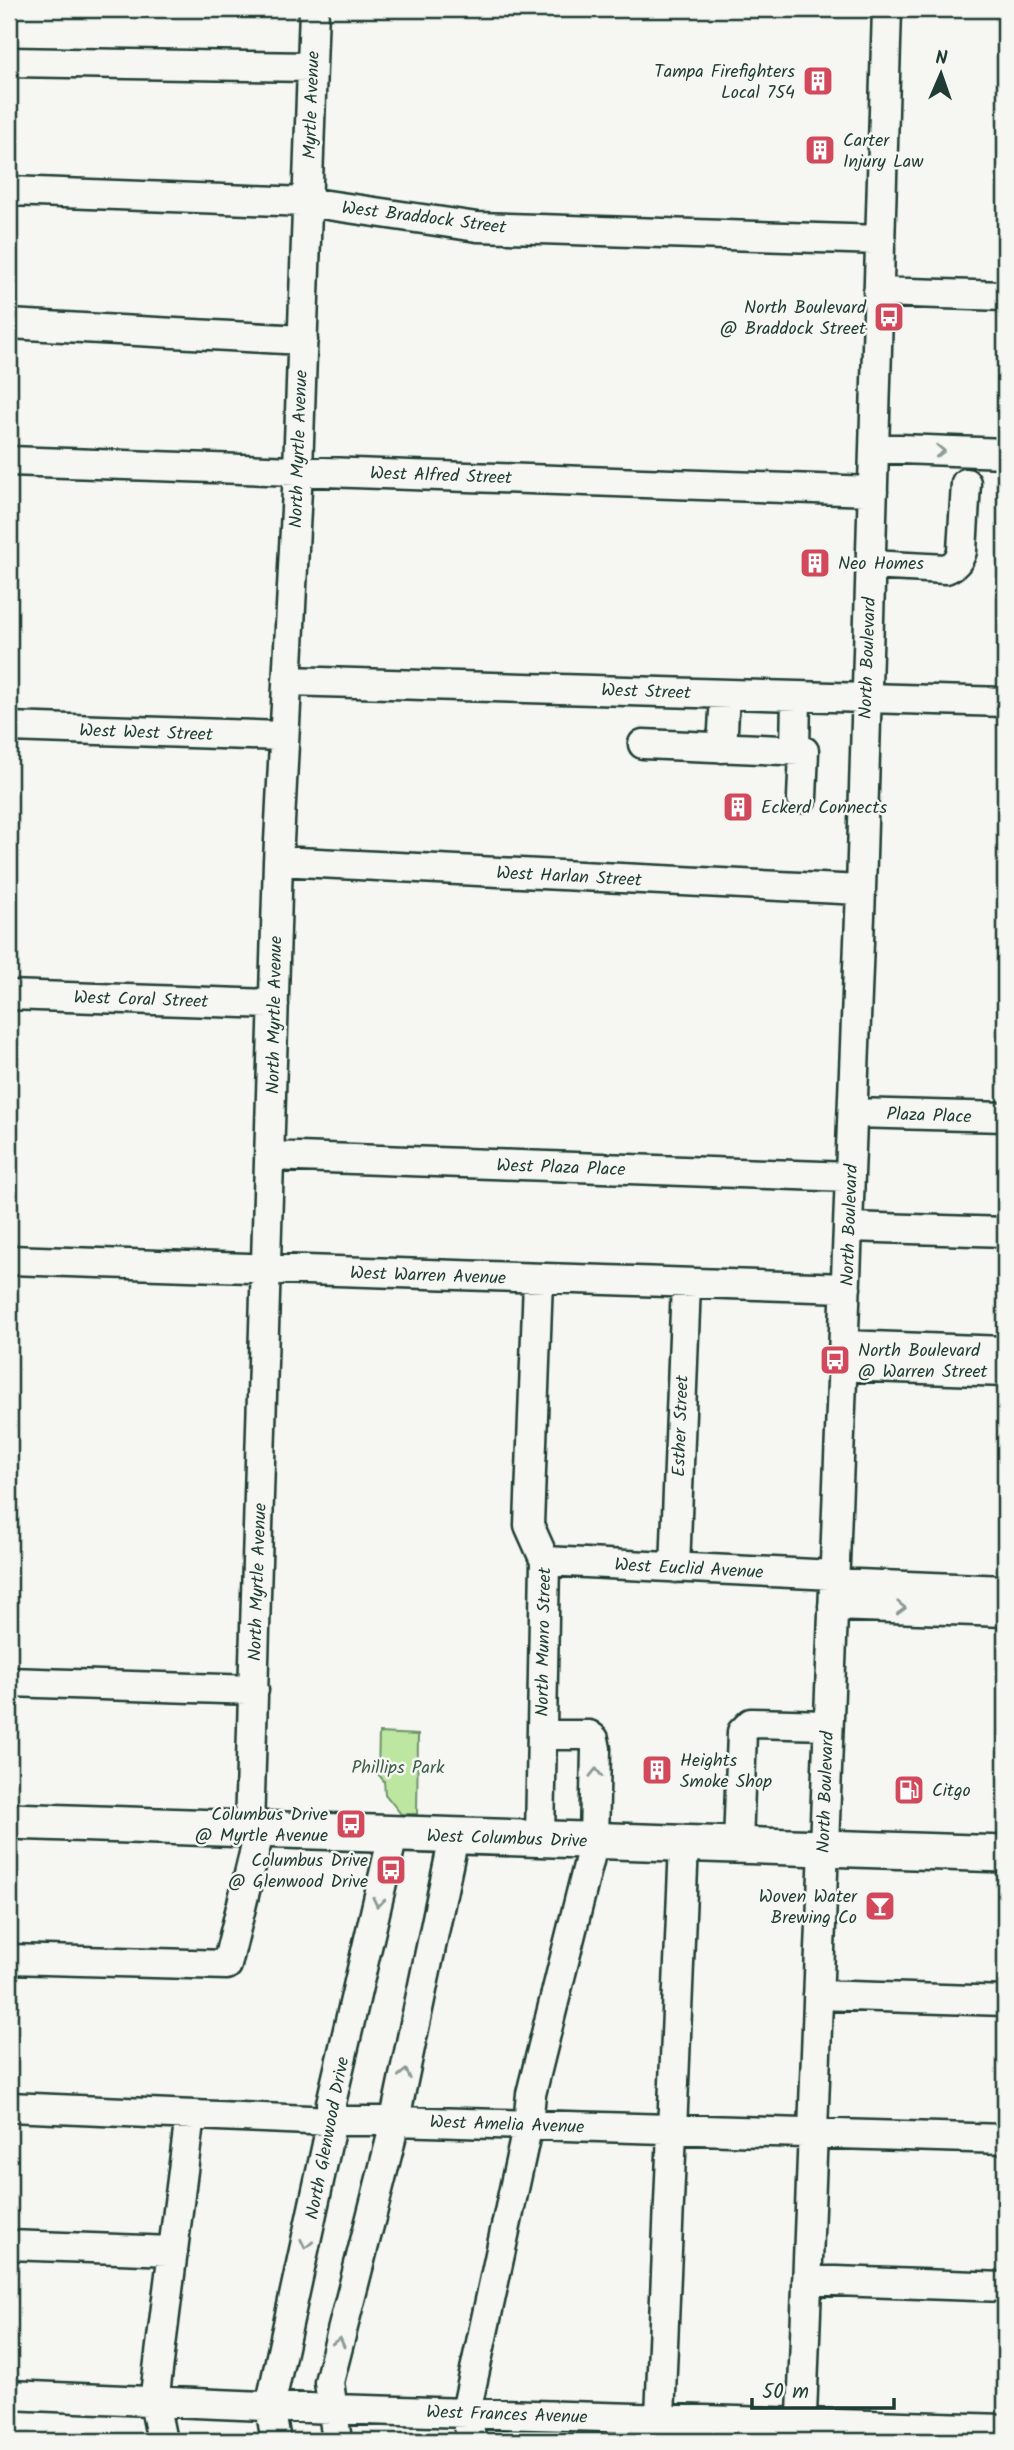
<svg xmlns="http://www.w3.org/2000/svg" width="1014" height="2450" viewBox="0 0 1014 2450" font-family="Kalam,sans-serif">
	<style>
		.green { fill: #bde6a1; stroke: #6e926a; stroke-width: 2 }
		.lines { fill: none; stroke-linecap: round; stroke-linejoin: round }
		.minor-casing { stroke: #1f3d34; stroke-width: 33 }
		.major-casing { stroke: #1f3d34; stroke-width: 40 }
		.minor { stroke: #f6f6f2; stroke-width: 28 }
		.major { stroke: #f6f6f2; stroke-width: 35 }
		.oneway { stroke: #8a9a93 }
		.labels { text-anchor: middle; stroke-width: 5; stroke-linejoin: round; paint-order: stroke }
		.poi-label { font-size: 18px; fill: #1f3d34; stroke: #f6f6f2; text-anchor: start }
		.street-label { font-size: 18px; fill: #1f3d34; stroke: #f6f6f2 }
		.park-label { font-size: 18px; fill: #3f5f4a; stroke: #f6f6f2 }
	</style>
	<rect width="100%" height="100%" fill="#f6f6f2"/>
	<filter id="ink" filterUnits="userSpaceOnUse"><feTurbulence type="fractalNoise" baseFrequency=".0143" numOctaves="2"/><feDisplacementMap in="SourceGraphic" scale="14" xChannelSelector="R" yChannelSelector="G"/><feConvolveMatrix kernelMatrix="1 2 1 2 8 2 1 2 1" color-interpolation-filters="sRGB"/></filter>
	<g filter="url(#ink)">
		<path class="green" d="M379 1733 418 1735 417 1814H401L385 1794 384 1781 378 1774Z"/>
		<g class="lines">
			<g class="minor-casing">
				<path id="minor" d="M9 62 312 67
					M9 191 307 202 477 227 881 240
					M878 292 1005 296
					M9 324 303 340
					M874 448 1005 453
					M9 461 873 491
					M870 565 946 569C955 565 959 561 962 551L966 483
					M287 681 1005 702
					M9 727 283 736
					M643 744 804 751 802 798
					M722 748 725 694
					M795 751 796 696
					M278 861 861 890
					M9 995 274 1004
					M853 1113 1005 1117
					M271 1156 850 1177
					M849 1227 1005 1232
					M9 1260 846 1288
					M538 1280 529 1525 545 1561 540 1839
					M844 1345 1005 1351
					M843 1366 1005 1372
					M545 1561 834 1575
					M675 1568 686 1284
					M833 1583 1005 1590
					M833 1606 1005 1612
					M9 1682 254 1690
					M249 1829 278 861 298 470 314 9
					M738 1845 742 1732 751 1723 827 1725
					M9 1959 227 1965 260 1829
					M818 1995 1005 2001
					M9 2107 332 2121H395L1005 2139
					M9 2245 173 2251
					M807 2280 1005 2287
					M9 2395 332 2409 1005 2429
					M162 2441 154 2402 190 2115
					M276 2441 270 2407 332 2121 331 2103 393 1835
					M337 2441 329 2382 390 2143 454 1837
					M472 2441 466 2412 528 2124 531 2094 594 1841 596 1749 594 1739 589 1735H542
					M659 2441 684 1844
					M801 2441 861 890 887 9"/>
			</g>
			<g class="major-casing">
				<path id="major" d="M9 1821 1005 1854"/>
			</g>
			<use href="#minor" class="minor"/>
			<use href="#major" class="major"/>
		</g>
		<defs><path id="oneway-chevron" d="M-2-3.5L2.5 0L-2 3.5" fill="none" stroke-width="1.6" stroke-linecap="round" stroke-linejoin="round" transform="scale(1.75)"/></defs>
		<g class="oneway">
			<use href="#oneway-chevron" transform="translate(940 451) rotate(2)"/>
			<use href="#oneway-chevron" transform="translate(901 1608) rotate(2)"/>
			<use href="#oneway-chevron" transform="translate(596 1773) rotate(-89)"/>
			<use href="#oneway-chevron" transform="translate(378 1902) rotate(103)"/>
			<use href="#oneway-chevron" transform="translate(405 2074) rotate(-78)"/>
			<use href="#oneway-chevron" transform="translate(306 2244) rotate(102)"/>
			<use href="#oneway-chevron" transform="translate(339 2342) rotate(-76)"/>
		</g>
	</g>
	<defs>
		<g id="building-square" transform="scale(1.575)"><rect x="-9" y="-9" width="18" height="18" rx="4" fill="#d1495b" stroke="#f6f6f2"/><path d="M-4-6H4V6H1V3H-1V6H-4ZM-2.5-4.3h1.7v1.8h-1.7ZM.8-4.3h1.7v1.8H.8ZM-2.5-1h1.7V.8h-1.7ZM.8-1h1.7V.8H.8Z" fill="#fff"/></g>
		<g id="bus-square" transform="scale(1.575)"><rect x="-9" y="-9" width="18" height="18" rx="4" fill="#d1495b" stroke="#f6f6f2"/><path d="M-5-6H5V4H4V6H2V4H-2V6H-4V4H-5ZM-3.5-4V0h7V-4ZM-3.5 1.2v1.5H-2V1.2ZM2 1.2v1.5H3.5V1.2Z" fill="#fff"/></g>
		<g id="fuel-square" transform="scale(1.575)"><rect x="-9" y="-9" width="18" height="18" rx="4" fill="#d1495b" stroke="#f6f6f2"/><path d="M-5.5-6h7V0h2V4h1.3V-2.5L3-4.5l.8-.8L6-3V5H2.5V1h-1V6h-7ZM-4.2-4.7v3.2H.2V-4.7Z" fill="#fff"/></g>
		<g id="bar-square" transform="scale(1.575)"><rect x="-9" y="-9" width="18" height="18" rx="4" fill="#d1495b" stroke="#f6f6f2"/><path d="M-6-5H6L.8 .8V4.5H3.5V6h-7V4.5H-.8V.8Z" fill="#fff"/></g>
	</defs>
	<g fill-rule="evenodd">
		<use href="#building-square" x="818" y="81"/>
		<use href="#building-square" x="820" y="150"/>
		<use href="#bus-square" x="889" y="317"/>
		<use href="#building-square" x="815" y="563"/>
		<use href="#building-square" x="738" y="807"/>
		<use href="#bus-square" x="835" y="1360"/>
		<use href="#building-square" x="657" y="1770"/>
		<use href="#fuel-square" x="909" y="1790"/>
		<use href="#bus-square" x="351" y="1824"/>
		<use href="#bus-square" x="391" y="1870"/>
		<use href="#bar-square" x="880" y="1906"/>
	</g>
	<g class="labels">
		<g class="poi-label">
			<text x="795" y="77" text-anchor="end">Tampa Firefighters<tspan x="795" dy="21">Local 754</tspan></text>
			<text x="843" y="146">Carter<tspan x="843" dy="21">Injury Law</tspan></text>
			<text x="866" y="313" text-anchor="end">North Boulevard<tspan x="866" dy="21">@ Braddock Street</tspan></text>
			<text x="838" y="569">Neo Homes</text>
			<text x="761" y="813">Eckerd Connects</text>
			<text x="858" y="1356">North Boulevard<tspan x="858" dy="21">@ Warren Street</tspan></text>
			<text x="680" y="1766">Heights<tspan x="680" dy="21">Smoke Shop</tspan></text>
			<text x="932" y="1796">Citgo</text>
			<text x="328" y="1820" text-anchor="end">Columbus Drive<tspan x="328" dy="21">@ Myrtle Avenue</tspan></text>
			<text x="368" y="1866" text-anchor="end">Columbus Drive<tspan x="368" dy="21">@ Glenwood Drive</tspan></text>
			<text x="857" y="1902" text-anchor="end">Woven Water<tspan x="857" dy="21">Brewing Co</tspan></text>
		</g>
		<g class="street-label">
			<text transform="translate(311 105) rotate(-88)" y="6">Myrtle Avenue</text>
			<text transform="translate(424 217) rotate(7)" y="6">West Braddock Street</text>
			<text transform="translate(298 449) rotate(-88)" y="6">North Myrtle Avenue</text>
			<text transform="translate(441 475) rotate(2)" y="6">West Alfred Street</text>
			<text transform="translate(867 658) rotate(-88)" y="6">North Boulevard</text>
			<text transform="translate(646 691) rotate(2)" y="6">West Street</text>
			<text transform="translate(146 732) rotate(2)" y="6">West West Street</text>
			<text transform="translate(569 876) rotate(3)" y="6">West Harlan Street</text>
			<text transform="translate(141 999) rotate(2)" y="6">West Coral Street</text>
			<text transform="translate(274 1015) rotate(-89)" y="6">North Myrtle Avenue</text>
			<text transform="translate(929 1115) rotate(2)" y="6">Plaza Place</text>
			<text transform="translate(561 1167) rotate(2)" y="6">West Plaza Place</text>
			<text transform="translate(849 1225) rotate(-88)" y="6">North Boulevard</text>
			<text transform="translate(428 1275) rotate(2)" y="6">West Warren Avenue</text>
			<text transform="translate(680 1426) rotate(-88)" y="6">Esther Street</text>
			<text transform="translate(689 1568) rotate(3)" y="6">West Euclid Avenue</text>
			<text transform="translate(257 1582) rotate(-88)" y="6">North Myrtle Avenue</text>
			<text transform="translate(543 1642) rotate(-89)" y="6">North Munro Street</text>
			<text transform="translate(825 1792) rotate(-88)" y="6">North Boulevard</text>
			<text transform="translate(507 1838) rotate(2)" y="6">West Columbus Drive</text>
			<text transform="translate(507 2124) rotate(2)" y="6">West Amelia Avenue</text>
			<text transform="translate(327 2138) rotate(-79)" y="6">North Glenwood Drive</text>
			<text transform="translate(507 2414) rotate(2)" y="6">West Frances Avenue</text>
		</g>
		<g class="park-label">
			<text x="398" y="1773">Phillips Park</text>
		</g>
	</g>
	<rect width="1014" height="2450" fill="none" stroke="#f6f6f2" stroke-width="35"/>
	<rect x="18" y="18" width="979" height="2415" fill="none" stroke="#1f3d34" stroke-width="2.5" filter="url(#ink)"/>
	<g transform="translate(941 74) rotate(2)" stroke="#f6f6f2" stroke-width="5" paint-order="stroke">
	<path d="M0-5L12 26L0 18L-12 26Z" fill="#1f3d34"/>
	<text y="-10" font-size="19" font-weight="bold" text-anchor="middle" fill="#1f3d34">N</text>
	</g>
	<path d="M752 2398v10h142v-10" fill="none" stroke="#1f3d34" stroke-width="3.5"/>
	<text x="762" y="2398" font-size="21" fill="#1f3d34" stroke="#f6f6f2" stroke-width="5" paint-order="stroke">50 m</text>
</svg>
